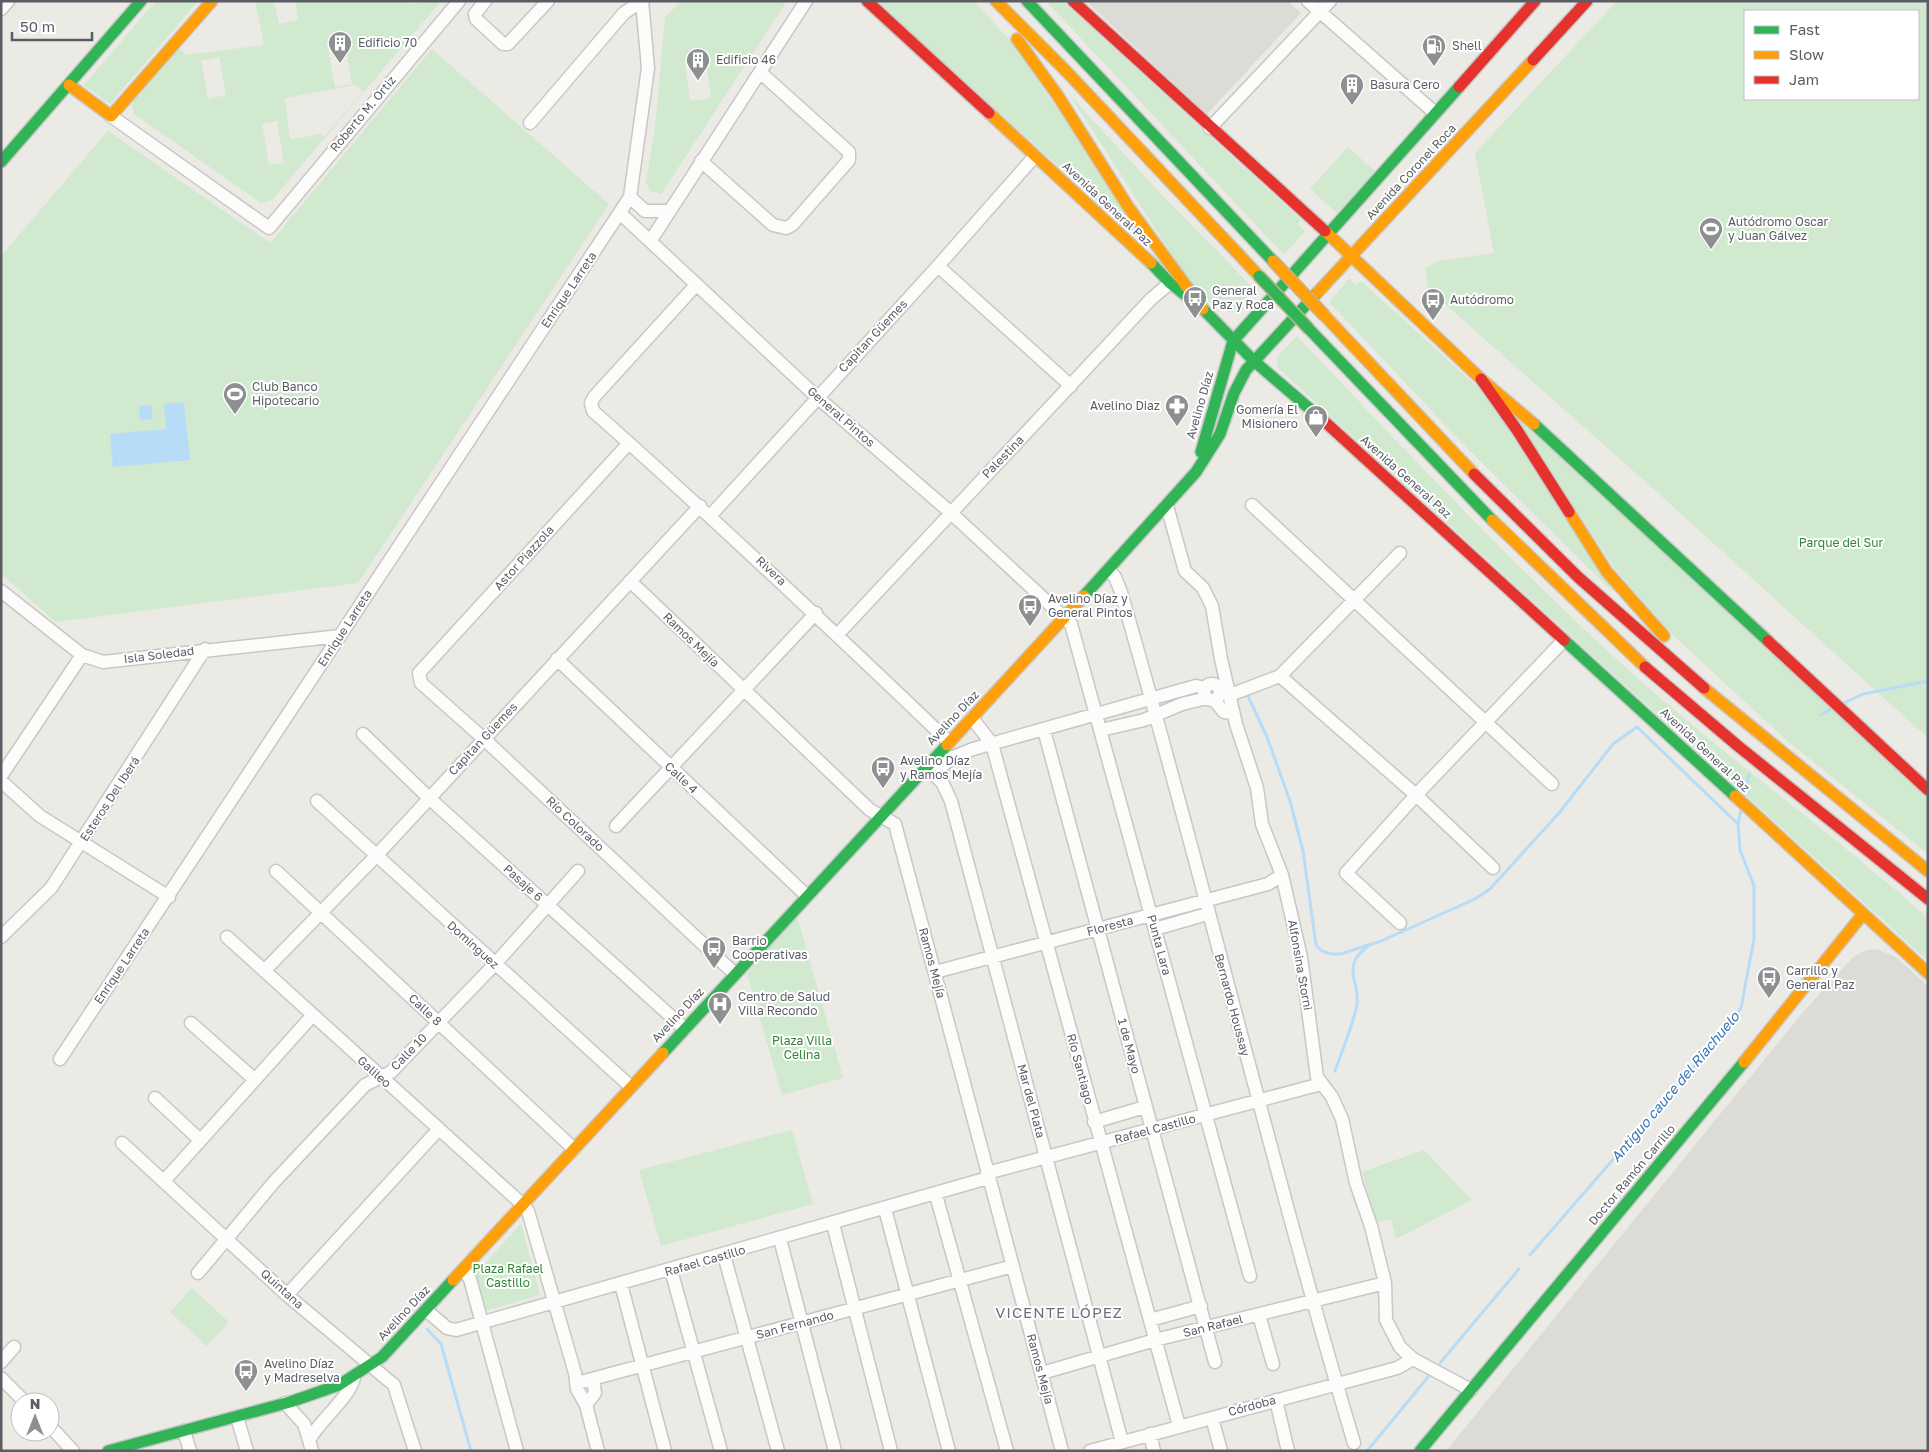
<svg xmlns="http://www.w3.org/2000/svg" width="1929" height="1452" viewBox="0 0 1929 1452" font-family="'Golos Text',sans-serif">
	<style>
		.industrial { fill: #dcdbd6 }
		.green { fill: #d1e9ce; fill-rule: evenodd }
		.water { fill: #b7dcf7 }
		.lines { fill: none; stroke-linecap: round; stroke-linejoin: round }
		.stream { stroke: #b7dcf7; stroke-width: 3 }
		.street-casing { stroke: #c7c7c6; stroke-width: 15 }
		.fast-casing { stroke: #c7c8c7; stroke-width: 14 }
		.slow-casing { stroke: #c7c8c7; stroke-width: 14 }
		.jam-casing { stroke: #c7c8c7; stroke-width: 14 }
		.street { stroke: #fcfcfb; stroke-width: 12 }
		.fast { stroke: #30b455; stroke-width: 11 }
		.slow { stroke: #ff9f0a; stroke-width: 11 }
		.jam { stroke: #e5322d; stroke-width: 11 }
		.fast-bridge-casing { stroke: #c3b492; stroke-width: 14; stroke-linecap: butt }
		.slow-bridge-casing { stroke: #c3b492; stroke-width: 14; stroke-linecap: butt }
		.fast-bridge { stroke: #30b455; stroke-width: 11 }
		.slow-bridge { stroke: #ff9f0a; stroke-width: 11 }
		.labels { text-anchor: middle; stroke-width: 4; stroke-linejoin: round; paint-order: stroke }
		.poi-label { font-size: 12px; fill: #5a5e64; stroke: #fff; text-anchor: start }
		.street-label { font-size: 12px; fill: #5a5e64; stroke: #fff }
		.park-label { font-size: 12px; fill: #2e8732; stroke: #fff }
		.water-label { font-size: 14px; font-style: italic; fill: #3777b8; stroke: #fff }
		.quarter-label { font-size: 15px; letter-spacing: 1px; fill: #6b7176; stroke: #fff }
	</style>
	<rect width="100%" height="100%" fill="#ebeae5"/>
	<path class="industrial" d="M1086 1H1288L1301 13 1207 114Z
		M1876 949 1896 957 1928 986V1451H1446L1804 1011 1853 957 1864 951Z"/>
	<path class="green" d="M156 1H198L110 104 84 85Z
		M255 1H274L279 24 298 20 295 1H407L408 4 441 1 272 200 261 203 134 114 131 101 179 48 186 55 264 45ZM344 40 352 84 335 87 327 44ZM219 57 226 95 208 99 201 61ZM355 85 363 92 324 137 320 134 290 140 285 98ZM277 121 284 163 269 165 262 124Z
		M658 1 665 17 682 1H787L661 194 650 191 646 183 655 127 665 18ZM706 61 711 98 690 101 685 63Z
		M876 1H974L1013 44 1157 255Z
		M1046 1H1062L1301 220 1297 224 1305 231 1284 255Z
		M1617 1H1928V738L1647 483 1428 289 1425 268 1438 261 1494 253 1475 153ZM1745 11H1918V99H1745Z
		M432 49 609 204 358 583 56 622 1 574V256L108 131 270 243Z
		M1070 95 1162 195 1254 289 1233 312H1229L1219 301 1214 306 1189 281Z
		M1348 147 1375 171 1337 213 1310 189Z
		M1349 279 1357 285 1361 281 1486 395 1613 592 1466 447 1329 302Z
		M1297 336C1407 452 1516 569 1635 676 1730 760 1833 834 1928 918V961L1278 368 1277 357Z
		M1515 416 1928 794V854L1785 739 1675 637 1615 569Z
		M797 916 843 1078 782 1095 747 974Z
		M792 1130 813 1204 661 1246 639 1170Z
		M1424 1150 1472 1200 1396 1239 1391 1219 1376 1223 1362 1172Z
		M521 1224 540 1295 485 1311 476 1273Z
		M192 1288 229 1322 207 1346 170 1312Z"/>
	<path class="water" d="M184 402 190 460 113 467 110 434 166 429 164 404Z
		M151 405 153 419 140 420 139 406Z"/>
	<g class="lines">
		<path class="stream" d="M1247 694 1267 737 1290 801 1303 851 1316 945 1322 951 1331 954H1341L1381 941 1475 899 1490 889 1559 813 1613 744 1637 727 1738 824
			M1844 703 1863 694 1928 681
			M1821 715 1831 709
			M1744 797 1749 774
			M1335 1071C1342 1051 1351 1030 1356 1009 1363 983 1338 969 1368 946
			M1530 1255 1724 1032 1741 1008 1754 939V886L1740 850 1738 824 1741 810
			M427 1329 441 1344 471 1451
			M1440 1363 1519 1269
			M1367 1451 1428 1377"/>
		<g class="street-casing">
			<path id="street" d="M485 1 475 14 476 19 503 44H508L548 1
				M1308 1 1435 113
				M1 9 8 1
				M111 116 269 228 459 1
				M530 123 624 13 642 1
				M1210 128 1330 1
				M701 161 773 225 786 228 792 225 849 160V152L761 73
				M630 197 645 211H668
				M621 214 817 397 950 512 1071 624 1250 1276
				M651 240 806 1
				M938 266 1071 386
				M696 285 594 397 591 403 593 411C715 519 832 630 949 742
				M629 443 419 673 421 683 483 738 735 974
				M1252 505 1552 784
				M1167 506 1185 571 1203 588 1212 606 1221 659 1236 724 1257 788 1262 824 1282 875 1301 957 1317 1077 1332 1097 1342 1119 1356 1183 1371 1226 1385 1283 1386 1320 1400 1347 1413 1359 1471 1390
				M711 515 938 266 1035 156
				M1108 570 1115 577 1121 592C1203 875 1270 1161 1354 1443
				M630 581 870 810 895 824 1062 1451
				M1 591 82 655 103 662 340 636
				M838 634 1151 299 1170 283
				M557 659 807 896
				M1280 676 1416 795 1493 868
				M1204 692a8 8 0 1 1 16 0a8 8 0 1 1-16 0Z
				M1230 695 1280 676 1400 553
				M1214 700 1224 712 1233 713
				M972 718 992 744 1179 1426
				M1044 730 1215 1362
				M1101 730 1144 720 1182 704 1207 698
				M363 734 429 798 685 1029
				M926 767 942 782 951 801 1122 1442
				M934 773 953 757 973 749 1196 686 1205 688
				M1 776 82 655
				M1 781 40 816 169 897
				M317 801 631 1087
				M616 826 816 613
				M276 871 574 1149
				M1400 923 1346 873 1416 795 1564 640
				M1155 929 1207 914
				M1 937 51 888 205 649
				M227 937 523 1205 528 1211 575 1373 577 1389 586 1405 598 1451
				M264 971 376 856 700 506
				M935 972 1268 884 1282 875
				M191 1023 254 1079
				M60 1059 630 197 648 68 642 1
				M155 1098 200 1140
				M1094 1122 1145 1107
				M122 1143 287 1295 394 1385 415 1451
				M987 1173 1321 1084
				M164 1181 312 1016
				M936 1195 1007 1451
				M885 1209 949 1451
				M833 1224 891 1451
				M780 1239 835 1451
				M724 1255 778 1451
				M464 1270 470 1279 517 1451
				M671 1270 721 1451
				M198 1273 274 1182 365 1085 391 1072 495 964 578 871
				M621 1284 665 1451
				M287 1295 438 1130
				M426 1310 447 1328 456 1330 988 1178
				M1259 1315 1273 1364
				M1150 1320 1201 1306
				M1 1362 14 1347
				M1042 1373 1155 1340 1385 1283
				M1 1378 25 1402
				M577 1383 1013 1266
				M1276 1400 1288 1451
				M285 1403 304 1424 309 1440
				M586 1405 595 1393 593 1379
				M237 1417 247 1451
				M1212 1418 1221 1451
				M50 1426 73 1451
				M184 1431 190 1451
				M1150 1434 1154 1451
				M312 1451 309 1440C320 1420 349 1398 354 1378
				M1090 1451 1397 1368 1413 1359"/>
		</g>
		<g class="fast-casing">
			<path id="fast" d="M1027 1 1273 261
				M1 162 141 1
				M1151 263 1170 283 1203 309 1254 361 1324 421
				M1309 329 1492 520
				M1534 424 1768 641
				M1201 452 1233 341 1459 87
				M1084 596 1196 472 1220 434 1234 393 1246 370 1317 293
				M1564 640 1735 796
				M663 1053 947 745
				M108 1451 290 1402 339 1385 382 1357 453 1280
				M1420 1451 1744 1062"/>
		</g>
		<g class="slow-casing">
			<path id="slow" d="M996 1 1066 71 1259 276
				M1017 39 1058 96 1129 208 1203 309
				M69 85 111 116 212 1
				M989 113 1151 263
				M1325 231 1481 379 1534 424
				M1317 293 1533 60
				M1324 315 1474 474
				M1569 512 1607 572 1664 636
				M1492 520 1645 667
				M1704 688 1928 871
				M947 745 1084 596
				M1735 796 1928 973
				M1744 1062 1863 914
				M453 1280 663 1053"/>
		</g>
		<g class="jam-casing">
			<path id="jam" d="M867 1 989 113
				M1073 1 1325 231
				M1533 60 1587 1
				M1459 87 1535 1
				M1481 379 1517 430 1569 512
				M1324 421 1564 640
				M1474 474 1578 577 1704 688
				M1768 641 1928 790
				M1645 667 1738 746 1928 899"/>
		</g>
		<use href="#street" class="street"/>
		<use href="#fast" class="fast"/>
		<use href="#slow" class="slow"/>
		<use href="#jam" class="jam"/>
		<g class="fast-bridge-casing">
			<path id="fast-bridge" d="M1259 276 1309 329"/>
		</g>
		<g class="slow-bridge-casing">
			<path id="slow-bridge" d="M1273 261 1324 315"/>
		</g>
		<use href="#fast-bridge" class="fast-bridge"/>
		<use href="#slow-bridge" class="slow-bridge"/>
	</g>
	<defs>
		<g id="building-pin" transform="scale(1.25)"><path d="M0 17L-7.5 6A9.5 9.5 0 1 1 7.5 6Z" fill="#8d8f91" stroke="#fff"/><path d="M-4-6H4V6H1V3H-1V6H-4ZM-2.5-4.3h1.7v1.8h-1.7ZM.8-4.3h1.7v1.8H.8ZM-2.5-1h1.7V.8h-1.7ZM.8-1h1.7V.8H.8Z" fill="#fff"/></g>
		<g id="fuel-pin" transform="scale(1.25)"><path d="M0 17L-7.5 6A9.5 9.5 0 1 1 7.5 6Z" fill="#8d8f91" stroke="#fff"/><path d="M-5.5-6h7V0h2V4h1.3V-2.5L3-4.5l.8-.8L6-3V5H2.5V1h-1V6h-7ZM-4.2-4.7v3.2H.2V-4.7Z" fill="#fff"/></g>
		<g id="stadium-pin" transform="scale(1.25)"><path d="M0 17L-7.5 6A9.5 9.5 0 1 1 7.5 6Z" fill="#8d8f91" stroke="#fff"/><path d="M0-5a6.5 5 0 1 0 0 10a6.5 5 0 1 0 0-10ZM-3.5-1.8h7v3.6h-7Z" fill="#fff"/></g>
		<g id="bus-pin" transform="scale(1.25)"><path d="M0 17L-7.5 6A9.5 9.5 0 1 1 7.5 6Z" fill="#8d8f91" stroke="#fff"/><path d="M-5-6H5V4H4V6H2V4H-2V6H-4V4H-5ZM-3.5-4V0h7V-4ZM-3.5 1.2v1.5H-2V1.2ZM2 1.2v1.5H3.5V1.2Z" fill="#fff"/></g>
		<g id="pharmacy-pin" transform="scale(1.25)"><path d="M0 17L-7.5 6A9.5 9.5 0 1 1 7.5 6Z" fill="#8d8f91" stroke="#fff"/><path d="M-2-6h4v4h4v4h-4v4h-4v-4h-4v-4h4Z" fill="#fff"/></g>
		<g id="shop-pin" transform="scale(1.25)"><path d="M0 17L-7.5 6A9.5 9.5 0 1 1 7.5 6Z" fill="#8d8f91" stroke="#fff"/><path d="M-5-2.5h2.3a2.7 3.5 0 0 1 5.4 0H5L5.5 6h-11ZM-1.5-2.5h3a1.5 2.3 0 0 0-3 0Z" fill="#fff"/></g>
		<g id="hospital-pin" transform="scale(1.25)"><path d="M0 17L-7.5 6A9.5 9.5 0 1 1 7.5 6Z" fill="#8d8f91" stroke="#fff"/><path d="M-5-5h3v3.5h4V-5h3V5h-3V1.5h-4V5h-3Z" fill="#fff"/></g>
	</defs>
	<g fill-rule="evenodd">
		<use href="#building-pin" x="340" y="43"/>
		<use href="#fuel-pin" x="1434" y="46"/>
		<use href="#building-pin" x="698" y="60"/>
		<use href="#building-pin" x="1352" y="85"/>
		<use href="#stadium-pin" x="1711" y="229"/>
		<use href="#bus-pin" x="1195" y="298"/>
		<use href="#bus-pin" x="1433" y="300"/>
		<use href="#stadium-pin" x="235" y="394"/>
		<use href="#pharmacy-pin" x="1177" y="406"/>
		<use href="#shop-pin" x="1316" y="417"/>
		<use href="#bus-pin" x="1030" y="606"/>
		<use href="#bus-pin" x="883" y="768"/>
		<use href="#bus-pin" x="714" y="948"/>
		<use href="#bus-pin" x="1769" y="978"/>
		<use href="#hospital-pin" x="720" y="1004"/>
		<use href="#bus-pin" x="246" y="1371"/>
	</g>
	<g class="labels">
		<g class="poi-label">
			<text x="358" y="47">Edificio 70</text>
			<text x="1452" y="50">Shell</text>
			<text x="716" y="64">Edificio 46</text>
			<text x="1370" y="89">Basura Cero</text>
			<text x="1728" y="226">Autódromo Oscar<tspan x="1728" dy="14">y Juan Gálvez</tspan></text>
			<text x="1212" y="295">General<tspan x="1212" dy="14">Paz y Roca</tspan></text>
			<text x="1450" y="304">Autódromo</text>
			<text x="252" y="391">Club Banco<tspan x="252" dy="14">Hipotecario</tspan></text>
			<text x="1160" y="410" text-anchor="end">Avelino Diaz</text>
			<text x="1298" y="414" text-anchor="end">Gomería El<tspan x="1298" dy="14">Misionero</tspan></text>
			<text x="1048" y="603">Avelino Díaz y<tspan x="1048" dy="14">General Pintos</tspan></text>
			<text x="900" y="765">Avelino Díaz<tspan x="900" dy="14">y Ramos Mejía</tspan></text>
			<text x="732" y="945">Barrio<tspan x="732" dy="14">Cooperativas</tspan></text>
			<text x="1786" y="975">Carrillo y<tspan x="1786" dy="14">General Paz</tspan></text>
			<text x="738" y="1001">Centro de Salud<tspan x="738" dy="14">Villa Recondo</tspan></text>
			<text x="264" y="1368">Avelino Díaz<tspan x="264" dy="14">y Madreselva</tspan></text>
		</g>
		<g class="street-label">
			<text transform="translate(363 114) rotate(-50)" y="4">Roberto M. Ortiz</text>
			<text transform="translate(1411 172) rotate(-47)" y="4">Avenida Coronel Roca</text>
			<text transform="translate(1107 204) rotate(43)" y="4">Avenida General Paz</text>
			<text transform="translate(569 290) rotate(-56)" y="4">Enrique Larreta</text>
			<text transform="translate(873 336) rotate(-47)" y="4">Capitan Güemes</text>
			<text transform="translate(1200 405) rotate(-74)" y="4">Avelino Díaz</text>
			<text transform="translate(841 417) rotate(41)" y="4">General Pintos</text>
			<text transform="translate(1003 457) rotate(-46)" y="4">Palestina</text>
			<text transform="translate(1406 477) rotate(42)" y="4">Avenida General Paz</text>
			<text transform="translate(524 558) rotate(-48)" y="4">Astor Piazzola</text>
			<text transform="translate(771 571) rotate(43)" y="4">Rivera</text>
			<text transform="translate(345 628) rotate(-57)" y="4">Enrique Larreta</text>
			<text transform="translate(691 640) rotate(44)" y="4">Ramos Mejía</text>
			<text transform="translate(159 655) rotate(-7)" y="4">Isla Soledad</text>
			<text transform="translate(953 718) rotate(-47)" y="4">Avelino Díaz</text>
			<text transform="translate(483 739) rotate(-47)" y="4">Capitan Güemes</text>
			<text transform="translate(1705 750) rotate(43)" y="4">Avenida General Paz</text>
			<text transform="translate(681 778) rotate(43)" y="4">Calle 4</text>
			<text transform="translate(110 799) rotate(-57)" y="4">Esteros Del Iberá</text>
			<text transform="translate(575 824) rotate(43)" y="4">Río Colorado</text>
			<text transform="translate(523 883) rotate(42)" y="4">Pasaje 6</text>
			<text transform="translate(1110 926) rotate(-15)" y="4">Floresta</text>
			<text transform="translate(473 945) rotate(42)" y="4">Dominguez</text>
			<text transform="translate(1159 945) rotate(75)" y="4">Punta Lara</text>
			<text transform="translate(932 963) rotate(75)" y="4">Ramos Mejía</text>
			<text transform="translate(1300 965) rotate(80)" y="4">Alfonsina Storni</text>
			<text transform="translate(122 966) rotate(-56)" y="4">Enrique Larreta</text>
			<text transform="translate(1232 1005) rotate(75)" y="4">Bernardo Houssay</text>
			<text transform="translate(425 1010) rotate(43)" y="4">Calle 8</text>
			<text transform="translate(678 1015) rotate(-47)" y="4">Avelino Díaz</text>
			<text transform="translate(1129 1046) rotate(75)" y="4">1 de Mayo</text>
			<text transform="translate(409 1052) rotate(-46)" y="4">Calle 10</text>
			<text transform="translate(1080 1069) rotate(75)" y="4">Río Santiago</text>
			<text transform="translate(374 1072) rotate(42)" y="4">Galileo</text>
			<text transform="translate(1031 1101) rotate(75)" y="4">Mar del Plata</text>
			<text transform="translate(1155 1129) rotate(-15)" y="4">Rafael Castillo</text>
			<text transform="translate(1632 1175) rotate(-50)" y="4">Doctor Ramón Carrillo</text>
			<text transform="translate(705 1261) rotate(-16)" y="4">Rafael Castillo</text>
			<text transform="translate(282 1289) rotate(42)" y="4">Quintana</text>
			<text transform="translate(404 1313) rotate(-47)" y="4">Avelino Díaz</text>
			<text transform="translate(795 1325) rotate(-15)" y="4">San Fernando</text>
			<text transform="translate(1213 1326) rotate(-14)" y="4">San Rafael</text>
			<text transform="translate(1040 1369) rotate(75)" y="4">Ramos Mejía</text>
			<text transform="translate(1252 1406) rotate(-15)" y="4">Córdoba</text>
		</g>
		<g class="park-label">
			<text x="1841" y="547">Parque del Sur</text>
			<text x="802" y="1045">Plaza Villa<tspan x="802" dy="14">Celina</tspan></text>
			<text x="508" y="1273">Plaza Rafael<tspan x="508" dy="14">Castillo</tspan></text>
		</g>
		<g class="water-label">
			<text transform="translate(1675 1087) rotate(-50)" y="5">Antiguo cauce del Riachuelo</text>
		</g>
		<g class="quarter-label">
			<text x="1059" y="1318">VICENTE LÓPEZ</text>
		</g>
	</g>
	<rect width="1929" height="1452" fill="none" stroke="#5a5e64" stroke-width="5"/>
	<rect x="1744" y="10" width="175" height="90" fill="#ffffff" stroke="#bdbfc1"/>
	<rect x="1754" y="26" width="25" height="8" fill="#30b455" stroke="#bdbfc1"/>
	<text x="1789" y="35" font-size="15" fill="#5a5e64">Fast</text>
	<rect x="1754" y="51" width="25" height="8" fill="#ff9f0a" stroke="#bdbfc1"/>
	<text x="1789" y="60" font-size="15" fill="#5a5e64">Slow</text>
	<rect x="1754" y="76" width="25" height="8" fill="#e5322d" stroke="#bdbfc1"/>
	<text x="1789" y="85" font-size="15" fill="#5a5e64">Jam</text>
	<g transform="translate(35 1417)"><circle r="24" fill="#ffffff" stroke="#bdbfc1"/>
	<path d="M0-4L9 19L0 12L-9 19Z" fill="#8d8f91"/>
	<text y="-8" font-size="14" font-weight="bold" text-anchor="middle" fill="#5a5e64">N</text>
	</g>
	<path d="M12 32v8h80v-8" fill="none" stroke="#5a5e64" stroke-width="2.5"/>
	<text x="20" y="32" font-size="15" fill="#5a5e64" stroke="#ffffff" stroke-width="4" paint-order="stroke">50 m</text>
</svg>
